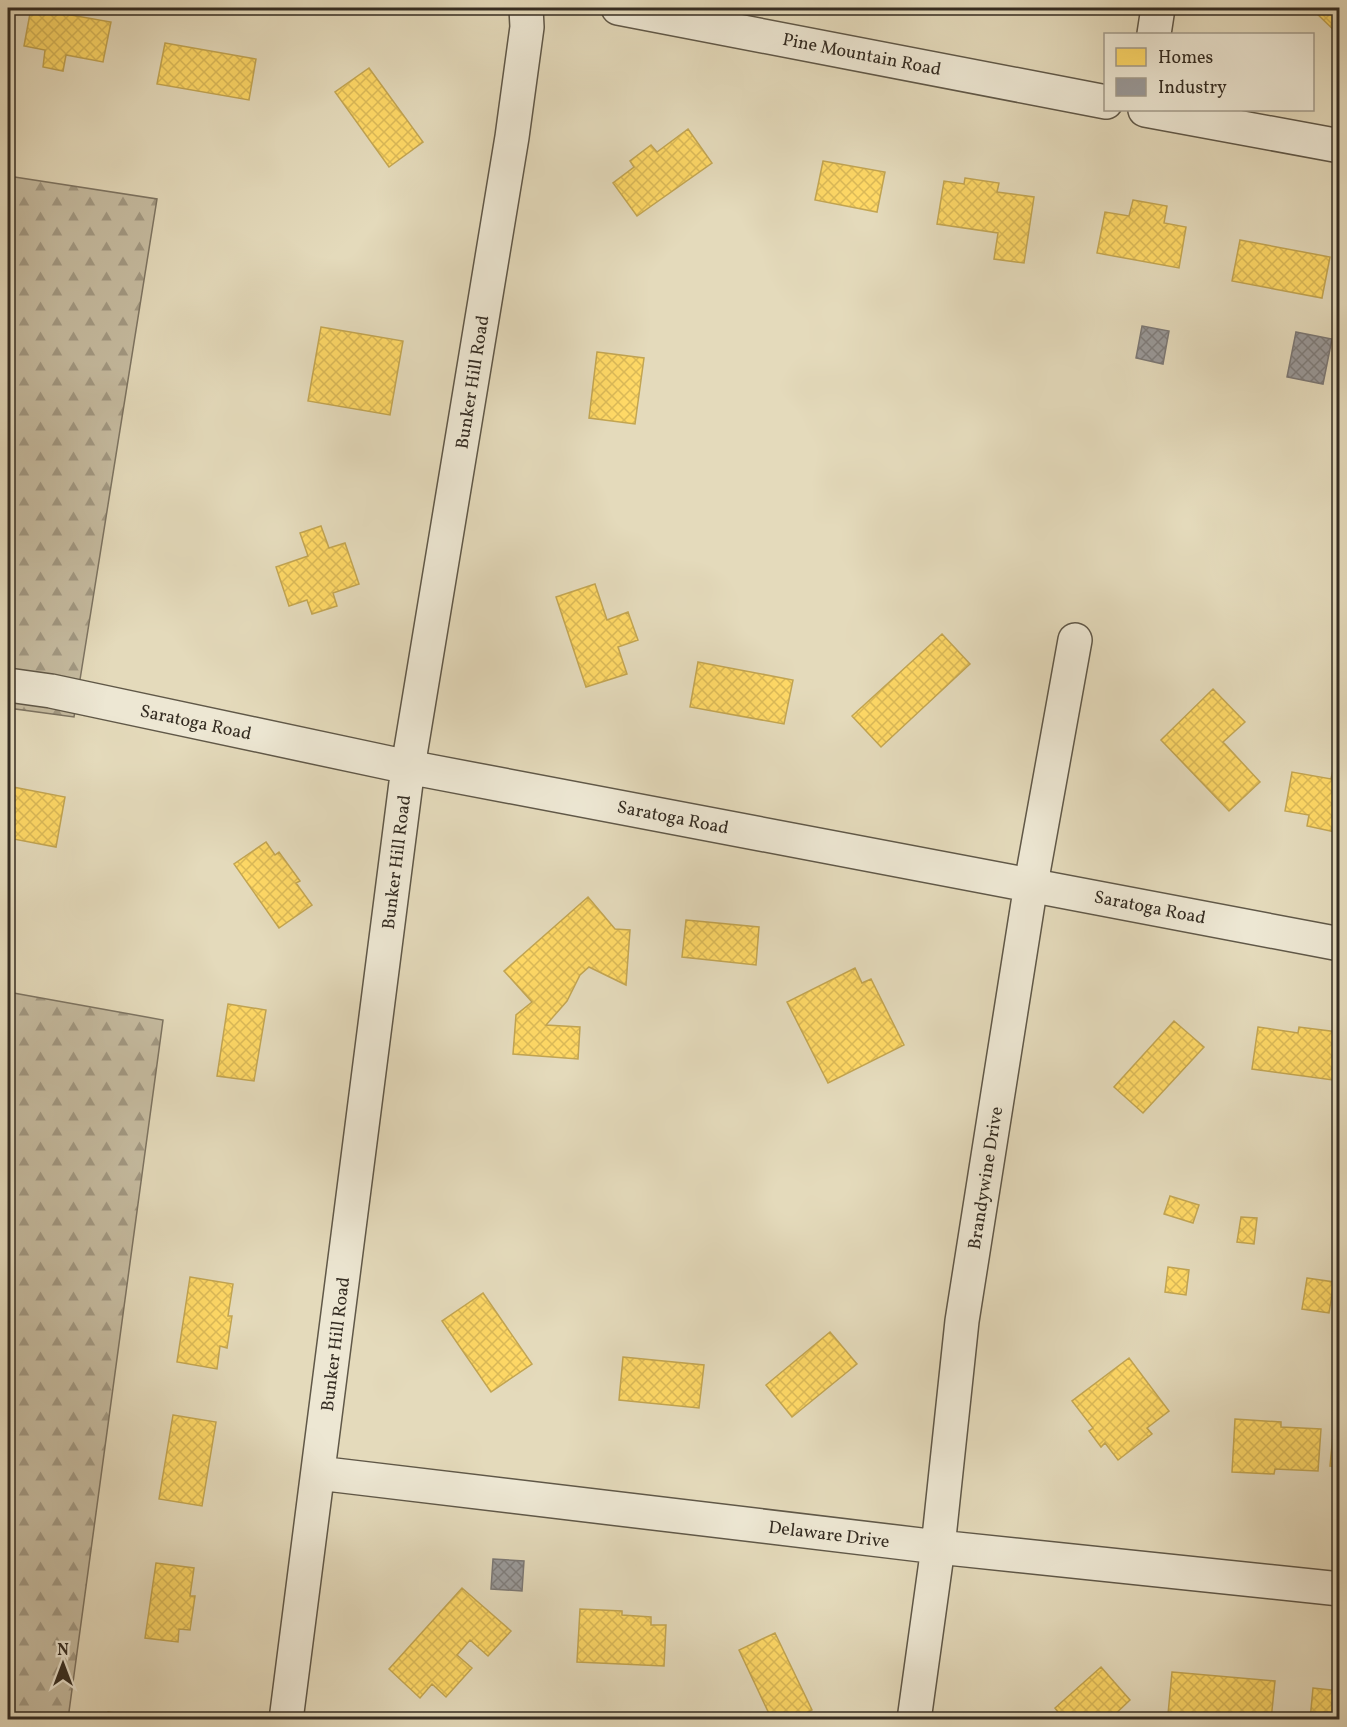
<svg xmlns="http://www.w3.org/2000/svg" width="1347" height="1727" viewBox="0 0 1347 1727" font-family="Vollkorn,serif">
	<style>
		.forest { fill: url(#forest-firs); stroke: #7d7462; stroke-width: 1.5 }
		.homes { fill: url(#homes-cross-hatch); stroke: #c2a552; stroke-width: 1.5 }
		.industry { fill: url(#industry-cross-hatch); stroke: #7b7875; stroke-width: 1.5 }
		.lines { fill: none; stroke-linecap: round; stroke-linejoin: round }
		.minor-casing { stroke: #605848; stroke-width: 36 }
		.minor { stroke: #ede7d3; stroke-width: 33 }
		.labels { text-anchor: middle; stroke-width: 6; stroke-linejoin: round; paint-order: stroke }
		.street-label { font-size: 18px; fill: #342c22; stroke: #ede7d3 }
	</style>
	<defs>
		<pattern id="forest-firs" width="22" height="20" patternUnits="userSpaceOnUse" patternTransform="scale(1.5)"><rect width="22" height="20" fill="#c6bca1"/><path d="M5 1l3.5 6h-7zM16 11l3.5 6h-7z" fill="#a29983"/></pattern>
		<pattern id="homes-cross-hatch" width="8" height="8" patternUnits="userSpaceOnUse" patternTransform="scale(1.5)"><rect width="8" height="8" fill="#ffd966"/><path d="M0 0l8 8M0 8l8-8" fill="none" stroke="#dbba58"/></pattern>
		<pattern id="industry-cross-hatch" width="8" height="8" patternUnits="userSpaceOnUse" patternTransform="scale(1.5)"><rect width="8" height="8" fill="#999"/><path d="M0 0l8 8M0 8l8-8" fill="none" stroke="#7e7d7c"/></pattern>
	</defs>
	<rect width="100%" height="100%" fill="#e4dabb"/>
	<filter id="stains"><feTurbulence type="fractalNoise" baseFrequency=".00333" numOctaves="4"/><feColorMatrix values="0 0 0 0 .2 0 0 0 0 .09 0 0 0 0 .02 0 0 0 .5 -.17"/></filter>
	<radialGradient id="worn" r=".72"><stop offset=".6" stop-color="#630" stop-opacity="0"/><stop offset="1" stop-color="#630" stop-opacity=".3"/></radialGradient>
	<path class="forest" d="M8 176 157 199 74 717 8 708Z
		M8 992 163 1020 68 1719H8Z"/>
	<path class="homes" d="M31 8 111 22 103 62 66 55 63 71 43 67 45 50 24 46Z
		M1311 8H1340V36Z
		M165 43 256 59 249 100 157 84Z
		M369 68 423 142 389 167 335 92Z
		M688 129 712 163 637 216 613 183 634 167 630 161 651 145 657 152Z
		M823 161 885 172 877 212 815 200Z
		M965 178 999 183 997 192 1034 197 1024 263 994 259 998 233 937 224 944 181 964 184Z
		M1133 200 1167 206 1164 223 1186 227 1179 268 1097 253 1105 212 1129 216Z
		M1240 240 1330 257 1322 298 1232 281Z
		M321 327 403 341 390 415 308 401Z
		M597 352 644 358 635 424 589 418Z
		M321 526 329 548 345 543 359 584 333 593 337 606 312 614 307 600 289 606 276 567 308 556 300 533Z
		M595 584 607 620 628 612 638 640 618 647 627 674 586 687 556 597Z
		M942 634 970 664 881 747 852 716Z
		M698 662 793 680 784 724 690 707Z
		M1213 689 1245 722 1223 742 1260 782 1229 811 1161 740Z
		M1335 762 1340 763V833L1307 826 1309 815 1285 811 1292 772 1331 779Z
		M8 786 65 797 56 847 8 838Z
		M266 842 275 855 279 852 300 881 296 883 312 905 279 928 234 864Z
		M588 897 615 929 630 930 626 985 589 967 580 975 567 1001 546 1025 580 1027 578 1059 513 1054 516 1015 532 1002 504 971Z
		M686 920 759 927 756 965 682 957Z
		M855 968 862 983 871 979 904 1045 828 1083 787 1002Z
		M228 1004 266 1010 254 1081 217 1076Z
		M1174 1021 1204 1047 1143 1113 1114 1087Z
		M1258 1027 1298 1033 1299 1027 1338 1032 1340 1081 1252 1069Z
		M1170 1196 1199 1205 1193 1223 1164 1214Z
		M1241 1217 1257 1218 1254 1244 1237 1242Z
		M1168 1267 1189 1270 1186 1295 1165 1292Z
		M190 1277 233 1284 228 1316H232L227 1348 220 1346 217 1369 177 1362Z
		M1307 1278 1334 1282 1329 1313 1302 1309Z
		M483 1293 532 1364 491 1392 442 1321Z
		M830 1332 857 1364 792 1417 766 1385Z
		M623 1357 704 1365 699 1408 619 1400Z
		M1129 1358 1169 1411 1147 1428 1152 1434 1118 1460 1105 1443 1101 1447 1089 1431 1093 1428 1072 1401Z
		M173 1415 216 1422 202 1506 159 1499Z
		M1235 1419 1281 1422V1427L1321 1429 1318 1471 1275 1469 1274 1474 1232 1472Z
		M1333 1435 1340 1436V1467L1330 1466Z
		M156 1563 194 1568 190 1596H195L190 1630 179 1629 178 1642 145 1638Z
		M462 1588 511 1631 488 1656 470 1640 457 1655 472 1668 446 1697 432 1684 420 1698 389 1669Z
		M580 1609 622 1611V1615L651 1617V1625H666L664 1666 577 1662Z
		M775 1633 812 1710 793 1720H772L739 1650Z
		M1101 1667 1130 1700 1109 1720H1050L1058 1712 1055 1708Z
		M1172 1672 1275 1681 1271 1720H1225L1168 1714Z
		M1313 1688 1340 1691V1720H1310Z
		M108 1712 163 1720H107Z"/>
	<path class="industry" d="M1142 326 1169 331 1163 364 1136 358Z
		M1296 332 1332 339 1323 384 1287 377Z
		M493 1559 524 1561 522 1591 491 1589Z"/>
	<g class="lines">
		<g class="minor-casing">
			<path id="minor" d="M618 8 1106 102
				M1154 34 1158 8
				M1145 110 1340 146
				M8 685 51 691 408 767 1340 944
				M318 1473 938 1547 1340 1589
				M286 1720 408 767 512 137 527 27 526 8
				M914 1720 938 1547 962 1321 1031 884 1075 640"/>
		</g>
		<use href="#minor" class="minor"/>
	</g>
	<g class="labels">
		<g class="street-label">
			<text transform="translate(862 54) rotate(11)" y="6">Pine Mountain Road</text>
			<text transform="translate(472 382) rotate(-81)" y="6">Bunker Hill Road</text>
			<text transform="translate(196 722) rotate(12)" y="6">Saratoga Road</text>
			<text transform="translate(673 817) rotate(11)" y="6">Saratoga Road</text>
			<text transform="translate(396 862) rotate(-83)" y="6">Bunker Hill Road</text>
			<text transform="translate(1150 907) rotate(11)" y="6">Saratoga Road</text>
			<text transform="translate(985 1178) rotate(-81)" y="6">Brandywine Drive</text>
			<text transform="translate(335 1344) rotate(-83)" y="6">Bunker Hill Road</text>
			<text transform="translate(829 1534) rotate(7)" y="6">Delaware Drive</text>
		</g>
	</g>
	<rect width="1347" height="1727" fill="none" stroke="#e4dabb" stroke-width="30"/>
	<rect x="9" y="9" width="1329" height="1709" fill="none" stroke="#342c22" stroke-width="3"/>
	<rect x="15" y="15" width="1317" height="1697" fill="none" stroke="#342c22" stroke-width="1.5"/>
	<rect x="1104" y="33" width="210" height="78" fill="#ede7d3" stroke="#a39c8c" stroke-width="1.5"/>
	<rect x="1116" y="48" width="30" height="18" fill="#ffd966" stroke="#a39c8c" stroke-width="1.5"/>
	<text x="1158" y="63" font-size="18" fill="#342c22">Homes</text>
	<rect x="1116" y="78" width="30" height="18" fill="#999999" stroke="#a39c8c" stroke-width="1.5"/>
	<text x="1158" y="93" font-size="18" fill="#342c22">Industry</text>
	<g transform="translate(63 1664)" stroke="#ede7d3" stroke-width="4.5" paint-order="stroke">
	<path d="M0-4.5L10 22L0 15L-10 22Z" fill="#342c22"/>
	<text y="-9" font-size="16" font-weight="bold" text-anchor="middle" fill="#342c22">N</text>
	</g>
	<rect width="100%" height="100%" filter="url(#stains)"/>
	<rect width="100%" height="100%" fill="url(#worn)"/>
</svg>
